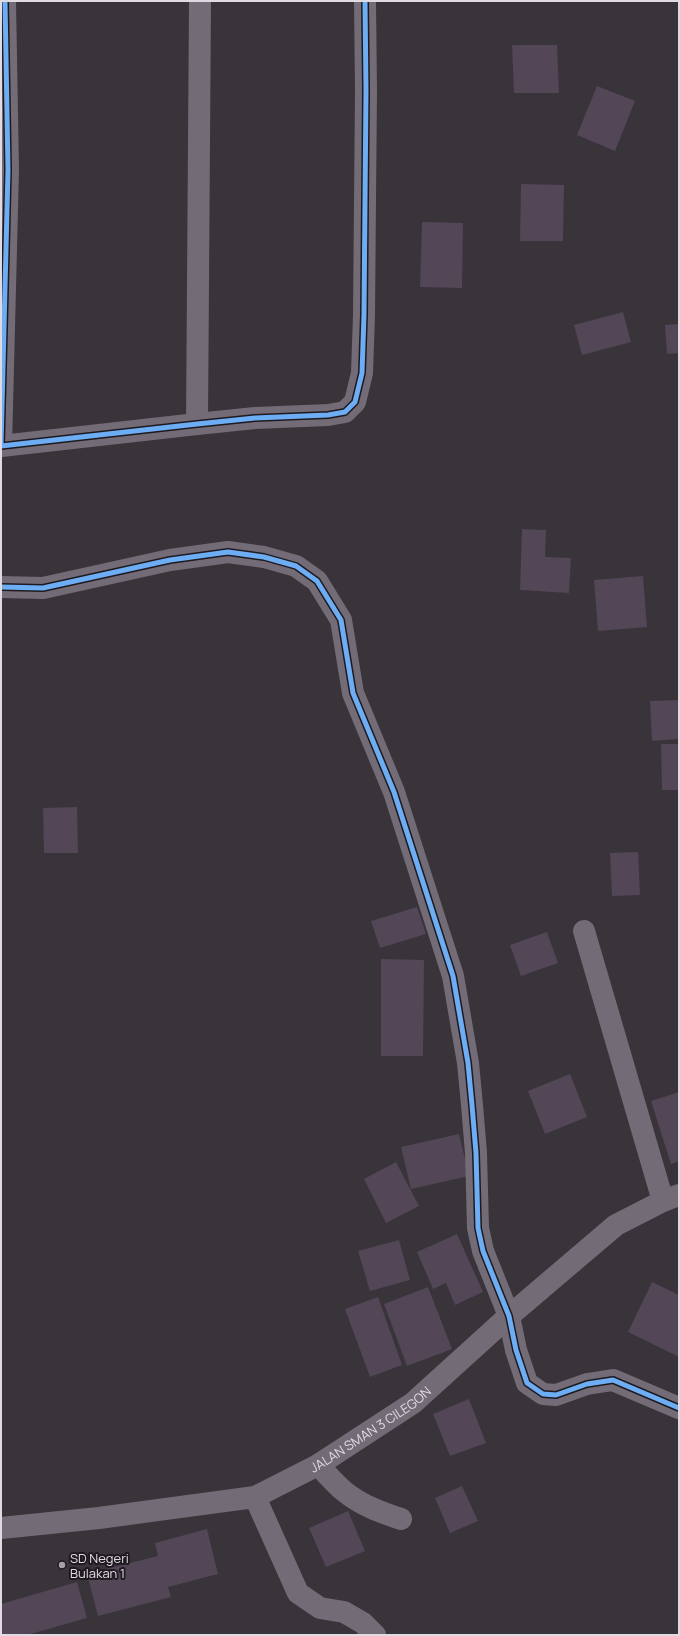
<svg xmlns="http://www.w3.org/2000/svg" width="680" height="1636" viewBox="0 0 680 1636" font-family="Manrope,sans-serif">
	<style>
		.building { fill: #524657 }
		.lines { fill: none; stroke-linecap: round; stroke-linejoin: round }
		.street { stroke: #736b76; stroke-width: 22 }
		.cycleway-casing { stroke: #1e1a20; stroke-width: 8 }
		.cycleway { stroke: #6dadf4; stroke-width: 5 }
		.poi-dot { fill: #a5a0a8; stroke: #1e1a20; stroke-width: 1.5 }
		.labels { text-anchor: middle; stroke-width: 4; stroke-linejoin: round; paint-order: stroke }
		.street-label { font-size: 13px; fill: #e0dae3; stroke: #1e1a20 }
		.poi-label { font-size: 13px; fill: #e0dae3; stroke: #1e1a20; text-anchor: start }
	</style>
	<rect width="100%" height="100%" fill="#38343a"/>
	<path class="building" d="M512 45H557L559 93H514Z
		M597 86 635 101 615 151 577 135Z
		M521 184 564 185 563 241H520Z
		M422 222 463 223 462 288 420 287Z
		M623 312 631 342 582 355 574 325Z
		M679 324V353L667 354 665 325Z
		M522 529 546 530 545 557 571 558 569 593 520 590Z
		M643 576 647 627 598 631 594 580Z
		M679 700V739L652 741 650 701Z
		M661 744H679V790H662Z
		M77 807 78 853H44L43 808Z
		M638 852 640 895 612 896 610 853Z
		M417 907 426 934 380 948 371 921Z
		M547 932 558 963 521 976 510 945Z
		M381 959 424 960 423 1056H381Z
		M570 1074 587 1117 545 1134 528 1091Z
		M679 1092V1161L671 1164 651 1101Z
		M459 1134 469 1176 411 1189 401 1147Z
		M396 1162 419 1206 386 1223 364 1179Z
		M457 1234 483 1292 455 1305 446 1283 433 1289 417 1252Z
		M399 1240 410 1280 370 1291 358 1251Z
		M652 1282 679 1295V1357L628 1332Z
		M428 1287 452 1349 407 1366 384 1304Z
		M378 1297 402 1365 370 1377 345 1309Z
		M469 1399 486 1443 450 1456 433 1414Z
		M462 1486 478 1521 450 1533 435 1498Z
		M348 1511 365 1551 326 1567 309 1528Z
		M207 1529 218 1574 168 1587 171 1597 98 1616 87 1574 158 1556 155 1543Z
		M77 1582 87 1618 27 1635H1V1604Z"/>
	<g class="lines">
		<g class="street">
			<path d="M5 1 8 170 1 446 197 424 255 418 328 415 345 412 355 402 362 373 364 315 366 90 365 1"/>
			<path d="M197 424 200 1"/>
			<path d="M1 587 43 588 170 560 228 552 264 557 296 566 317 581 341 620 353 693 394 792 453 976 468 1063 472 1105 476 1153 478 1228 483 1251 509 1316 516 1350 527 1383 543 1394 556 1395 587 1384 613 1380 679 1408"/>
			<path d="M584 931 663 1201"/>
			<path d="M318 1465C327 1474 335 1484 345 1492 361 1505 380 1512 401 1519"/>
			<path d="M255 1497 298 1593 320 1608 344 1612 363 1623 375 1635"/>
			<path id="s1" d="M1 1528 99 1518 255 1497 318 1465 413 1403 509 1316 616 1225 663 1201 679 1195"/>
		</g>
		<g class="cycleway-casing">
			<path id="cycleway" d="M5 1 8 170 1 446 197 424 255 418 328 415 345 412 355 402 362 373 364 315 366 90 365 1
				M1 587 43 588 170 560 228 552 264 557 296 566 317 581 341 620 353 693 394 792 453 976 468 1063 472 1105 476 1153 478 1228 483 1251 509 1316 516 1350 527 1383 543 1394 556 1395 587 1384 613 1380 679 1408"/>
		</g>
		<use href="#cycleway" class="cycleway"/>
	</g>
	<circle class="poi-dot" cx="62" cy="1565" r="4"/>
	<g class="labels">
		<g class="street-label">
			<text dy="5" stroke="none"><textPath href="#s1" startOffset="390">JALAN SMAN 3 CILEGON</textPath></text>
		</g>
		<g class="poi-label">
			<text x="70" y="1563">SD Negeri<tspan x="70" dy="15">Bulakan 1</tspan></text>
		</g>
	</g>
	<rect width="680" height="1636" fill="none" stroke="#e0dae3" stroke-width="4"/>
</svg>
